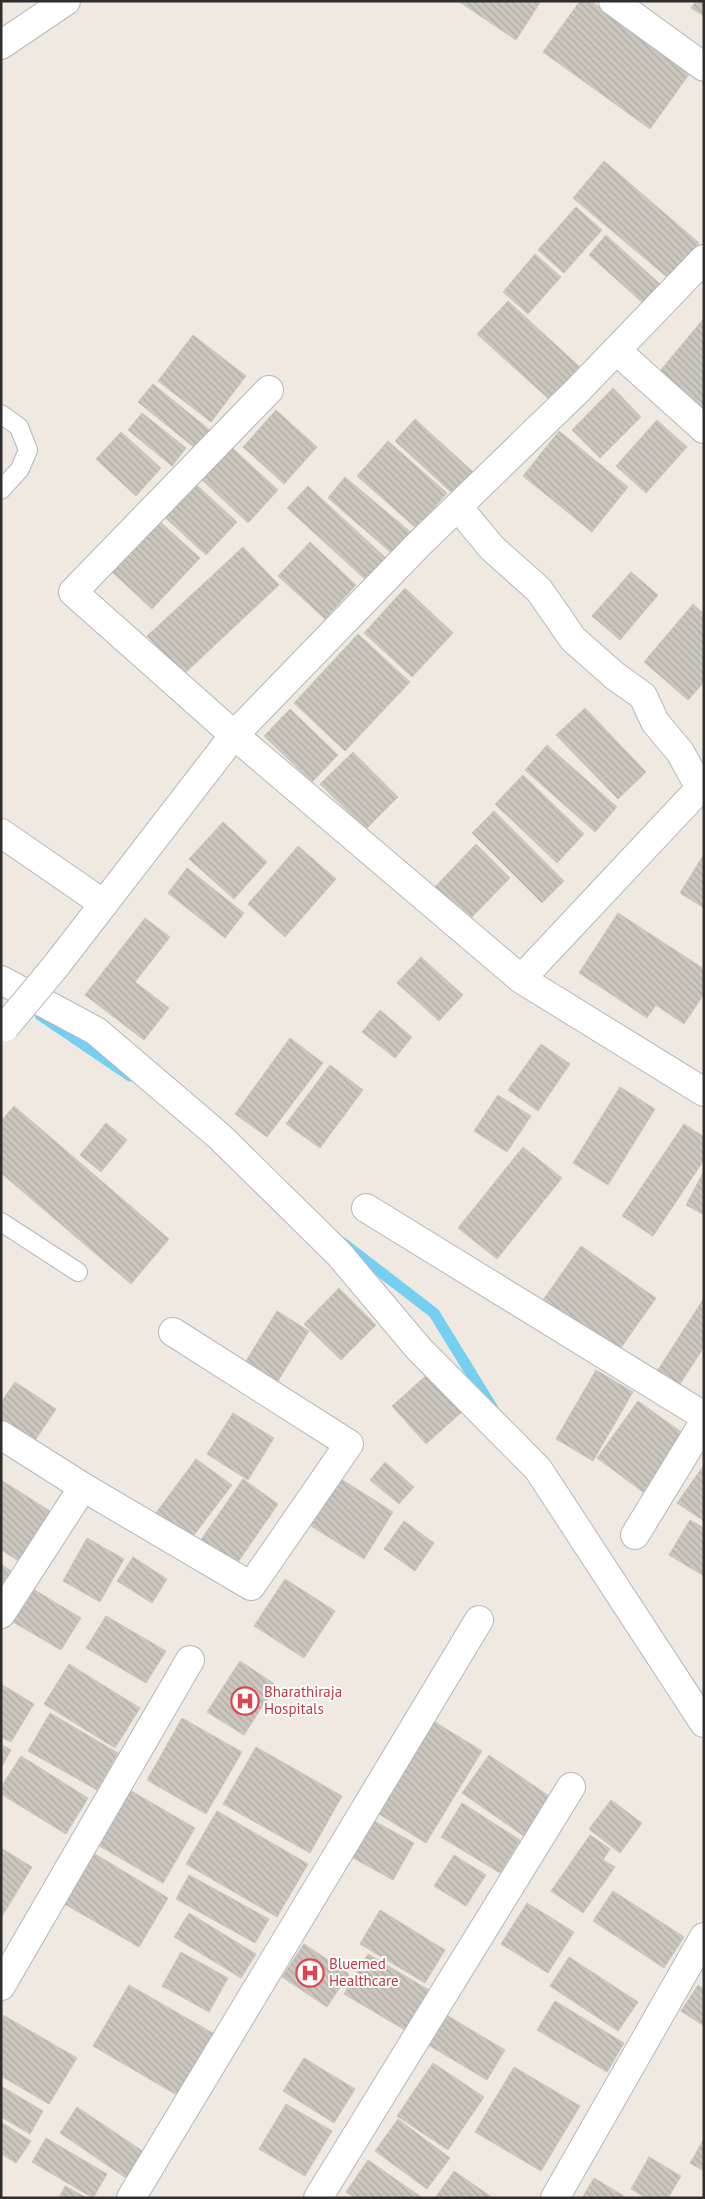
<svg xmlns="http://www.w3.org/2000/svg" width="705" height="2199" viewBox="0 0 705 2199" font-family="'PT Sans',sans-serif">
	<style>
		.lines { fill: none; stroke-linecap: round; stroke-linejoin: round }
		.stream { stroke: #75cff0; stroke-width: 11 }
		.building { fill: url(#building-back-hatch); stroke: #cbc5ba }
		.lane-casing { stroke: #b4b7c1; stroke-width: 20 }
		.street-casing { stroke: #b4b7c1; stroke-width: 30 }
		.secondary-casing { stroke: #b4b7c1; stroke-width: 30 }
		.lane { stroke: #fff; stroke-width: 18 }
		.street { stroke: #fff; stroke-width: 28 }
		.secondary { stroke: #fff; stroke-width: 28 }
		.street-bridge-casing { stroke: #b4b7c1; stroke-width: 30; stroke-linecap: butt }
		.street-bridge { stroke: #fff; stroke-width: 28 }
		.labels { text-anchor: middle; stroke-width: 4; stroke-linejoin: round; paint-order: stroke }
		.health-label { font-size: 15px; fill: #be3a42; stroke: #fff; text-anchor: start }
	</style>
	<defs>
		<pattern id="building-back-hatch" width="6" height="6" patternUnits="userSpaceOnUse" patternTransform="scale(1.25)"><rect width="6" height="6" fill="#cbc7bf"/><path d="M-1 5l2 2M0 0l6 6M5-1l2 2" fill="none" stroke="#afaba4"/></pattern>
	</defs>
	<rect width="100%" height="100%" fill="#efe9e1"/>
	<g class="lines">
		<path class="stream" d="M40 1015 130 1076
			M343 1243 434 1313 493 1409"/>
	</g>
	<path class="building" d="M458 1H541L516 40Z
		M580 1H591L690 73 650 129 543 52Z
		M696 1H704V16L691 8Z
		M604 161 699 243 668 278 573 198Z
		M576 207 602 230 564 273 538 250Z
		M606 235 660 284 643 303 589 255Z
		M535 254 561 277 528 314 503 292Z
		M508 301 581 368 551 401 477 334Z
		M704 318V407L699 413 655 377Z
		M193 335 246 376 211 422 158 381Z
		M153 384 211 431 196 449 138 402Z
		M613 388 641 417 600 458 572 430Z
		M276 410 317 447 284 484 243 447Z
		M142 413 186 448 172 466 128 430Z
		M415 419 473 472 453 494 395 441Z
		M657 420 687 447 646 493 616 466Z
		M559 431 628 487 592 532 523 476Z
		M121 432 161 468 136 496 96 459Z
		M388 441 447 493 416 528 357 476Z
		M228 444 278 490 248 523 198 476Z
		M345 477 413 534 395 556 328 498Z
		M189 478 237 522 206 555 158 511Z
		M308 486 388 560 367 581 287 508Z
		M158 520 200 558 152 609 111 571Z
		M310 542 356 585 325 619 278 576Z
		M243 547 279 585 184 674 147 636Z
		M631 572 658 595 620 640 592 616Z
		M405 588 453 633 412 677 364 633Z
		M693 604 704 614V682L688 700 644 662Z
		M358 634 410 682 345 751 294 703Z
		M585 708 646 772 618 799 556 735Z
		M290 709 338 755 312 782 264 736Z
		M547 745 617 807 595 832 525 770Z
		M353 752 398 797 366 829 320 784Z
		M523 775 584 834 557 863 495 804Z
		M494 811 564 881 542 903 472 833Z
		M223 822 267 862 234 899 189 859Z
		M476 844 510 878 467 922 433 889Z
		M298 846 336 879 285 937 248 904Z
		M704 854V908L680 893Z
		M187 868 244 913 225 938 168 893Z
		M618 913 704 969V994L684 1024 656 1005 647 1018 579 973Z
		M145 918 170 937 135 982 169 1008 144 1040 85 995Z
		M421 957 463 995 439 1021 397 983Z
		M380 1010 412 1037 395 1058 362 1032Z
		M290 1038 323 1063 267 1137 235 1114Z
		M541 1044 570 1064 538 1111 508 1090Z
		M330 1065 363 1090 320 1148 286 1124Z
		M620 1087 655 1109 608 1185 573 1163Z
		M498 1095 531 1116 507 1152 474 1131Z
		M14 1106 169 1239 131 1284 1 1173V1121Z
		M106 1123 127 1140 101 1172 80 1155Z
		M684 1124 704 1137V1160L653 1236 622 1216Z
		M523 1147 562 1178 497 1259 458 1228Z
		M704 1171V1215L686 1205Z
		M581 1246 656 1298 618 1352 543 1300Z
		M339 1288 376 1325 341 1360 304 1324Z
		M704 1298V1347L676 1390 654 1376Z
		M277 1311 309 1331 278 1381 246 1361Z
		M596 1370 633 1392 593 1461 556 1439Z
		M429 1373 463 1411 426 1444 392 1406Z
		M15 1382 56 1409 32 1445 1 1424V1402Z
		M638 1401 684 1434 643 1492 597 1458Z
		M233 1413 274 1438 248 1480 207 1454Z
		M196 1459 232 1485 188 1543 153 1517Z
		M385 1462 414 1487 399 1504 370 1480Z
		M704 1465V1521L677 1503Z
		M243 1479 278 1504 234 1568 198 1544Z
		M341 1479 393 1512 364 1559 311 1526Z
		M1 1480 50 1511 19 1561 1 1550Z
		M690 1520 704 1528V1576L669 1555Z
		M404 1521 434 1543 415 1571 384 1549Z
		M87 1538 124 1559 100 1602 63 1581Z
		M133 1557 167 1579 152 1603 117 1581Z
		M1 1564 11 1571 1 1585Z
		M285 1579 335 1611 304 1658 254 1626Z
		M28 1586 81 1618 61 1650 8 1619Z
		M106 1616 166 1651 146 1683 86 1648Z
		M240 1661 276 1685 244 1735 207 1712Z
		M69 1664 140 1708 115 1748 44 1704Z
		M1 1684 34 1704 11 1742 1 1737Z
		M50 1713 118 1753 97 1790 28 1751Z
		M182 1718 242 1752 206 1814 147 1780Z
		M430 1719 482 1751 426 1843 374 1811Z
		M1 1744 11 1750 1 1768Z
		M256 1747 342 1796 310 1853 223 1804Z
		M489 1755 555 1800 528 1839 462 1793Z
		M21 1756 88 1798 66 1834 1 1794V1787Z
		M128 1789 195 1828 163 1883 96 1844Z
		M611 1800 642 1823 620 1853 589 1829Z
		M462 1803 520 1840 500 1873 441 1837Z
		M217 1811 308 1864 277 1917 186 1864Z
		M367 1817 414 1843 393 1880 346 1854Z
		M590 1835 610 1849 603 1860 615 1867 583 1913 551 1891Z
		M1 1848 32 1867 1 1918Z
		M90 1851 168 1898 139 1947 61 1902Z
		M454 1855 486 1875 466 1906 434 1886Z
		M189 1875 269 1919 255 1943 176 1899Z
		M613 1891 684 1937 664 1968 593 1921Z
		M527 1903 574 1932 548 1973 501 1944Z
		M380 1910 445 1950 425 1983 360 1944Z
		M189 1913 256 1954 241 1978 174 1937Z
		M304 1944 349 1974 327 2007 282 1977Z
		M181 1952 228 1978 209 2012 162 1986Z
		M368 1954 439 1996 415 2036 344 1994Z
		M569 1957 638 2002 618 2031 550 1986Z
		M129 1985 218 2036 182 2098 93 2046Z
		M698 1985 704 1989V2026L681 2011Z
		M555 2001 624 2043 607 2072 537 2030Z
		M443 2013 505 2050 487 2080 425 2043Z
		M3 2015 77 2058 49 2104 1 2076Z
		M304 2058 355 2089 334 2123 283 2091Z
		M433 2063 484 2097 448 2150 397 2116Z
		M514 2067 580 2106 541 2171 475 2132Z
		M1 2086 43 2111 30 2134 1 2117Z
		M286 2104 332 2131 305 2176 259 2149Z
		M77 2107 144 2152 126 2178 60 2133Z
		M398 2119 450 2158 427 2189 375 2151Z
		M1 2122 31 2141 16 2163 1 2154Z
		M46 2138 107 2174 93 2198 32 2162Z
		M704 2139V2171L690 2163Z
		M649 2157 681 2176 668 2198H646L631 2189Z
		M368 2160 421 2197 420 2198H355L346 2192Z
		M454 2171 493 2198H435Z
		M594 2178 627 2198H582Z
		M65 2186 87 2198H59Z"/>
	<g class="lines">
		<g class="lane-casing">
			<path id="lane" d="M1 414 19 427 28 450 20 469 1 490
				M1 1222 78 1272"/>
		</g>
		<g class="street-casing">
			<path id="street" d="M613 1 704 67
				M616 350 704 429
				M269 390 73 592 234 735 521 979 704 784
				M458 507 492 548 539 590 573 639 615 676 643 696 655 722 680 752 700 788 704 790
				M1 833 104 904
				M55 967 234 735 418 545 576 392 704 259
				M521 979 704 1092
				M1 980 96 1031 219 1136 339 1254 419 1349 538 1469 704 1723
				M366 1208 704 1416
				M1 1435 83 1487 251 1586 349 1444 173 1332
				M635 1535 704 1422
				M1 1614 83 1487
				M1 1986 190 1660
				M131 2198 479 1620
				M318 2198 571 1787
				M555 2198 704 1937"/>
		</g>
		<g class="secondary-casing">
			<path id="secondary" d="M1 45 66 1"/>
		</g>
		<use href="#lane" class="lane"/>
		<use href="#street" class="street"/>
		<use href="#secondary" class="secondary"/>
		<g class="street-bridge-casing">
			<path id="street-bridge" d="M5 1027 55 967"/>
		</g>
		<use href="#street-bridge" class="street-bridge"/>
	</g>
	<defs>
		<g id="hospital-ring" transform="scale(1.4375)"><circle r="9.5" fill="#fff" stroke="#e0444e" stroke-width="1.5"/><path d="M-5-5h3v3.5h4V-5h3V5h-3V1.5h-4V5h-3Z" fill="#e0444e"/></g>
	</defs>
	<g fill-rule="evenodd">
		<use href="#hospital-ring" x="245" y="1701"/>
		<use href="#hospital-ring" x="310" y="1973"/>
	</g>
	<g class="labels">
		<g class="health-label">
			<text x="264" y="1697">Bharathiraja<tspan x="264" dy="17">Hospitals</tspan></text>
			<text x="329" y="1969">Bluemed<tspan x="329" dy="17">Healthcare</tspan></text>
		</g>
	</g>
	<rect width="705" height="2199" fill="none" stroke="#2e2e2e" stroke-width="5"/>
</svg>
